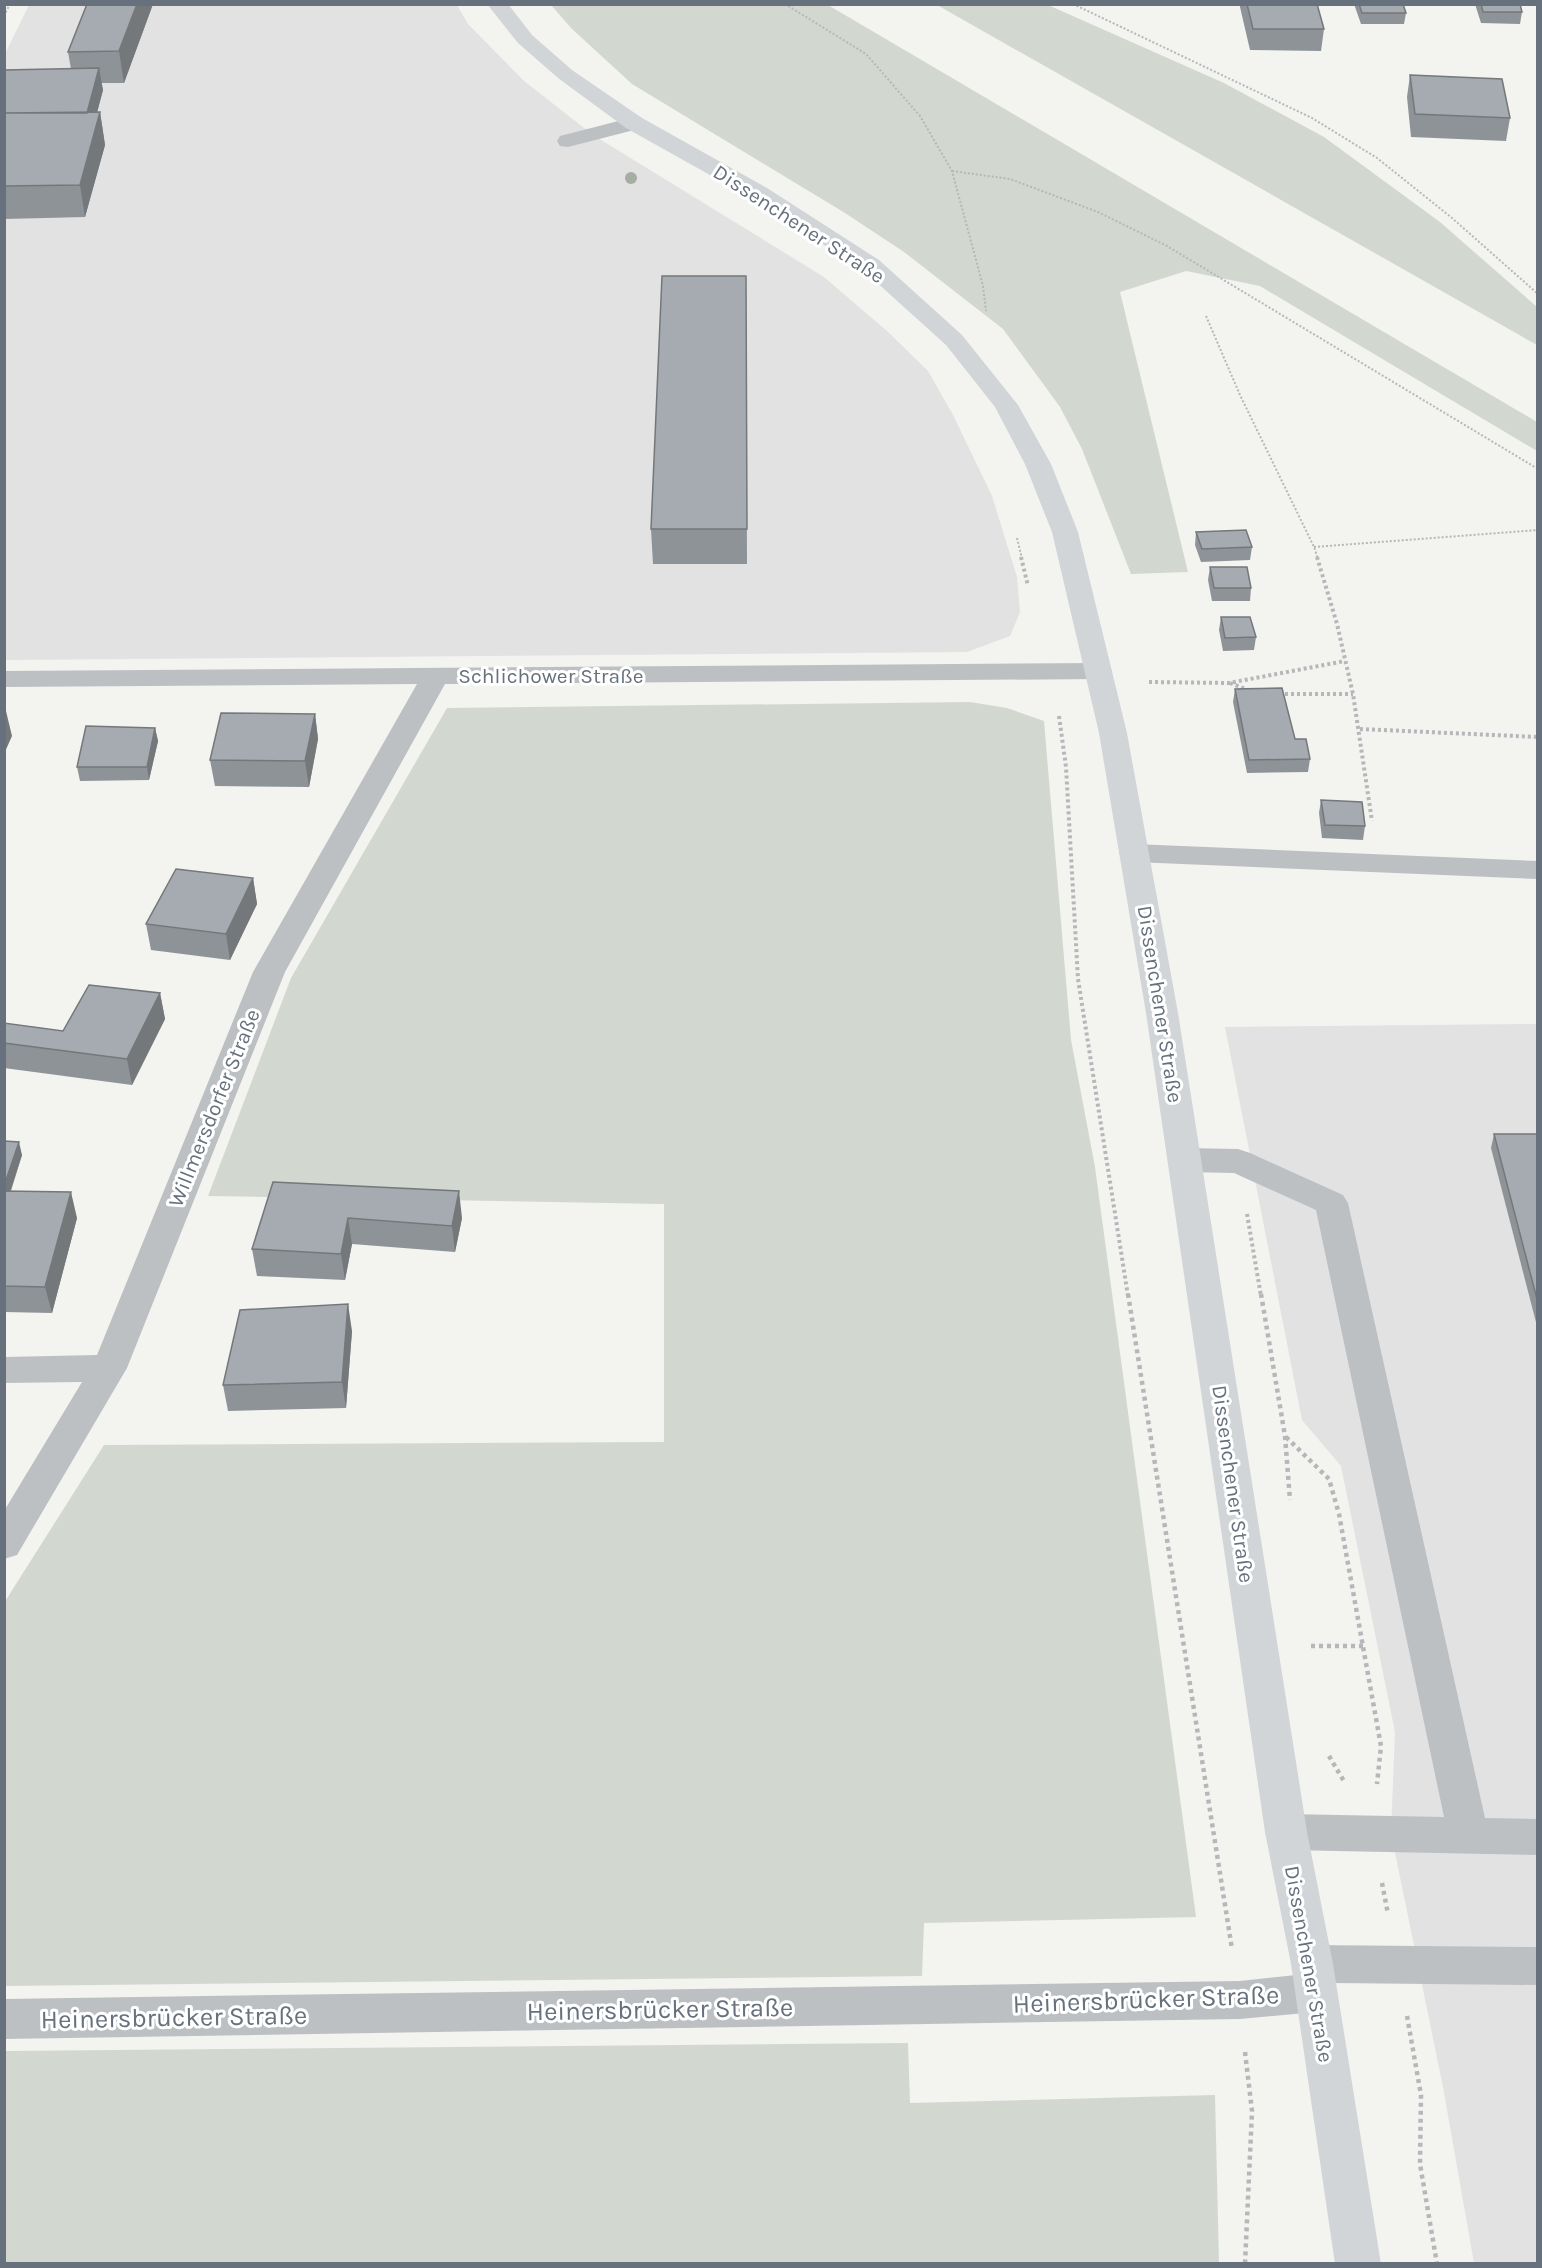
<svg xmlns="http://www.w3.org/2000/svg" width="1542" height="2268" viewBox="0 0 1542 2268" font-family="Karla,sans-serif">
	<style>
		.built { fill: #e1e2e1 }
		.green { fill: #d2d8d0 }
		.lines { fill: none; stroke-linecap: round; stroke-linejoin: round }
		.path-far2 { stroke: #b5b7ba; stroke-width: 2; stroke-dasharray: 2 2; stroke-linecap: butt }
		.path-far1 { stroke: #b5b7ba; stroke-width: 4; stroke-dasharray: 3 3; stroke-linecap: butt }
		.path { stroke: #b5b7ba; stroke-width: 4.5; stroke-dasharray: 4 4; stroke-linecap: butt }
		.minor { fill: #bdc0c3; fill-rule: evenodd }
		.major { fill: #d1d5d8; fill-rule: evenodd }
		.tree { fill: #a5aea3 }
		.wall { fill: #8e9397 }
		.shaded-wall { fill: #74787b }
		.building { fill: #a5abb0; stroke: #74787b; stroke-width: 1.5 }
		.labels { text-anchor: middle; stroke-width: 6; stroke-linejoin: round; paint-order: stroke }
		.street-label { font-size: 21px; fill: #66717d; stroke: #fff }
		.near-street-label { font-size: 26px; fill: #66717d; stroke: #fff }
	</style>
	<rect width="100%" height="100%" fill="#f3f3f0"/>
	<path class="built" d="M29 5H457L468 24 524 81 593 135 824 277 887 331 928 371 953 415 992 496 1017 577 1020 612 1010 636 967 652 5 660 4 56Z
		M1537 1024V2263H1474L1443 2087 1391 1833 1395 1732 1341 1466 1302 1420 1225 1027Z"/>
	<path class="green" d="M551 5H828L1537 422V451L1260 286 1186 271 1120 292 1188 572 1131 574 1082 449 1060 407 1003 329 904 252 845 213 632 84 571 28Z
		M937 5H1048L1224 83 1324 137 1440 222 1537 307V345Z
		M970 702 1007 708 1044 721 1071 1040 1095 1167 1196 1917 924 1923 922 1976 5 1986 4 1603 104 1445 664 1442V1204L208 1196 291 978 447 708Z
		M908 2043 910 2103 1215 2095 1219 2263H5V2051Z"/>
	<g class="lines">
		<path class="path-far2" d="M785 4 866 54 920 116 952 171 983 286 986 311
			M1073 4 1312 118 1377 158 1452 218 1538 294
			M4 16 10 4
			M952 171 1010 179 1098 212 1167 246 1538 469
			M1206 316 1240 395 1314 547 1318 559
			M1017 538 1022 559
			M1314 547 1538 530"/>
		<path class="path-far1" d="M1021 557 1028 586
			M1317 557 1337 624 1353 694 1372 821
			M1149 682 1229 683 1345 661
			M1230 683 1248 690
			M1279 694H1353
			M1059 716 1066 767 1078 979 1128 1296
			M1360 729 1538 737
			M1247 1214 1261 1296"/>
		<path class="path" d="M1128 1294 1232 1949
			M1261 1294 1285 1436 1290 1500
			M1286 1437 1329 1479 1339 1514 1381 1746 1377 1784
			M1311 1646H1364
			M1329 1756 1345 1783
			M1382 1883 1388 1914
			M1407 2016 1421 2095 1420 2164 1437 2264
			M1245 2052 1252 2111 1245 2264"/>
		<path class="minor" d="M634 117 642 118 645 123 642 128 568 147 560 146 557 141 560 136Z
			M1098 663 1108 665 1112 671 1108 677 1098 679 445 684 285 972 127 1368 17 1555 4 1559V1511L82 1382 4 1383V1357L97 1355 253 972 417 684 4 687V671Z
			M1134 844 1538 861V879L1134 862 1123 860 1119 853 1123 846Z
			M1185 1148 1238 1149 1250 1153 1343 1195 1348 1203 1485 1818 1538 1819V1855L1286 1850 1272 1845 1265 1832 1272 1819 1286 1814 1444 1817 1316 1210 1234 1173 1185 1172 1173 1168 1168 1160 1173 1152Z
			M1312 1945 1538 1947V1985L1333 1983 1337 1993 1331 2007 1316 2012 1240 2019 4 2039V1999L1240 1981 1296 1975 1291 1964 1297 1951Z"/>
		<path class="major" d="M487 4H508L532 35 572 70 642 118 767 188 879 260 962 335 1018 405 1051 464 1078 532 1127 733 1178 1013 1307 1832 1333 1964 1381 2264H1335L1291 1964 1265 1832 1146 1013 1099 733 1052 532 1025 464 995 407 946 345 863 270 751 198 626 128 558 78 518 43Z"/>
	</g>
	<circle class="tree" cx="631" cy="178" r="6"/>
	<path class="wall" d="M87 4H153L124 83H101L103 90 97 113 100 112 105 145 85 217 4 219V70L71 69 68 52Z
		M1240 4H1317L1324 29 1321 51 1250 50 1240 7Z
		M1354 4H1403L1406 13 1404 24H1361Z
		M1475 4H1520L1522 12 1520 24 1481 23Z
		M1410 75 1510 118 1506 141 1411 137 1407 97Z
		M746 276 747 564H653L651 529Z
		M1196 532 1252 547 1250 560 1201 562 1195 545Z
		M1210 567 1251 588 1250 601H1212L1208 580Z
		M1221 617 1256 637 1254 650 1223 651 1219 630Z
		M1235 689 1310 759 1308 772 1247 773 1233 702Z
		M315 714 318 739 309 787 215 786 210 760Z
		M155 728 158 741 149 780 80 781 77 767Z
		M1321 800 1365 826 1363 840 1322 838 1319 813Z
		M253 878 257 904 230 960 151 950 146 924Z
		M160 993 165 1019 132 1085 4 1068V1023L63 1031Z
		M1494 1134H1538V1330L1491 1148Z
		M4 1141 22 1155 11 1191 77 1218 52 1313 4 1312Z
		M273 1182 462 1218 455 1252 352 1244 345 1280 257 1276 252 1249Z
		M352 1331 346 1408 228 1411 223 1385Z"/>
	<path class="shaded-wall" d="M137 4H153L124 83 119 51Z
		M99 68 103 90 90 138 86 116Z
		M100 112 105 145 85 217 80 185Z
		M6 711 12 736 4 754V715Z
		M315 714 318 739 309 787 305 761Z
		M155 728 158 741 149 780 147 767Z
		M253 878 257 904 230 960 226 934Z
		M160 993 165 1019 132 1085 127 1059Z
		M19 1142 22 1155 4 1210V1186Z
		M459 1191 462 1218 455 1252 452 1226Z
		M71 1192 77 1218 52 1313 45 1287Z
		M348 1218 352 1244 345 1280 341 1254Z
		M348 1304 352 1331 346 1408 342 1382Z"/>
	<path class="building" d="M87 4H137L119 51 68 52Z
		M1247 4H1317L1324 29H1253Z
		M1359 4H1403L1406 13H1362Z
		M1481 4H1520L1522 12H1483Z
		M99 68 87 113H4V70Z
		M1410 75 1502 79 1510 118 1415 114Z
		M100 112 80 185 4 186V113Z
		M662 276H746L747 529H651Z
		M1246 530 1252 547 1202 549 1196 532Z
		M1210 567H1247L1251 588H1214Z
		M1221 617H1250L1256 637 1225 638Z
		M1282 688 1295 739H1306L1310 759 1249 760 1235 689Z
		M221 713 315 714 305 761 210 760Z
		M86 726 155 728 147 767H77Z
		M1321 800 1362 802 1365 826 1325 825Z
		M176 869 253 878 226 934 146 924Z
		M89 985 160 993 127 1059 4 1043V1023L63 1031Z
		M1494 1134H1538V1303Z
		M4 1141 19 1142 4 1186Z
		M273 1182 459 1191 452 1226 348 1218 341 1254 252 1249Z
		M4 1191 71 1192 45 1287 4 1286Z
		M348 1304 342 1382 223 1385 240 1310Z"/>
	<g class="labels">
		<g class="street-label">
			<text transform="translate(799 224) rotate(33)" y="7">Dissenchener Straße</text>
			<text x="551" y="683">Schlichower Straße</text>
			<text transform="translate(1160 1004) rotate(81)" y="7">Dissenchener Straße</text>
			<text transform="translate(214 1108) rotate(-68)" y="7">Willmersdorfer Straße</text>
			<text transform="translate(1233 1484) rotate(82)" y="7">Dissenchener Straße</text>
			<text transform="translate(1309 1964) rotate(80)" y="7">Dissenchener Straße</text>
		</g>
		<g class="near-street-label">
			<text transform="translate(1146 1999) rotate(-2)" y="9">Heinersbrücker Straße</text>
			<text transform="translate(660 2009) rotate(-1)" y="9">Heinersbrücker Straße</text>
			<text transform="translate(174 2017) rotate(-1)" y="9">Heinersbrücker Straße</text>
		</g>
	</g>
	<rect width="1542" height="2268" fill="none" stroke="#66717d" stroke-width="12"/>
</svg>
